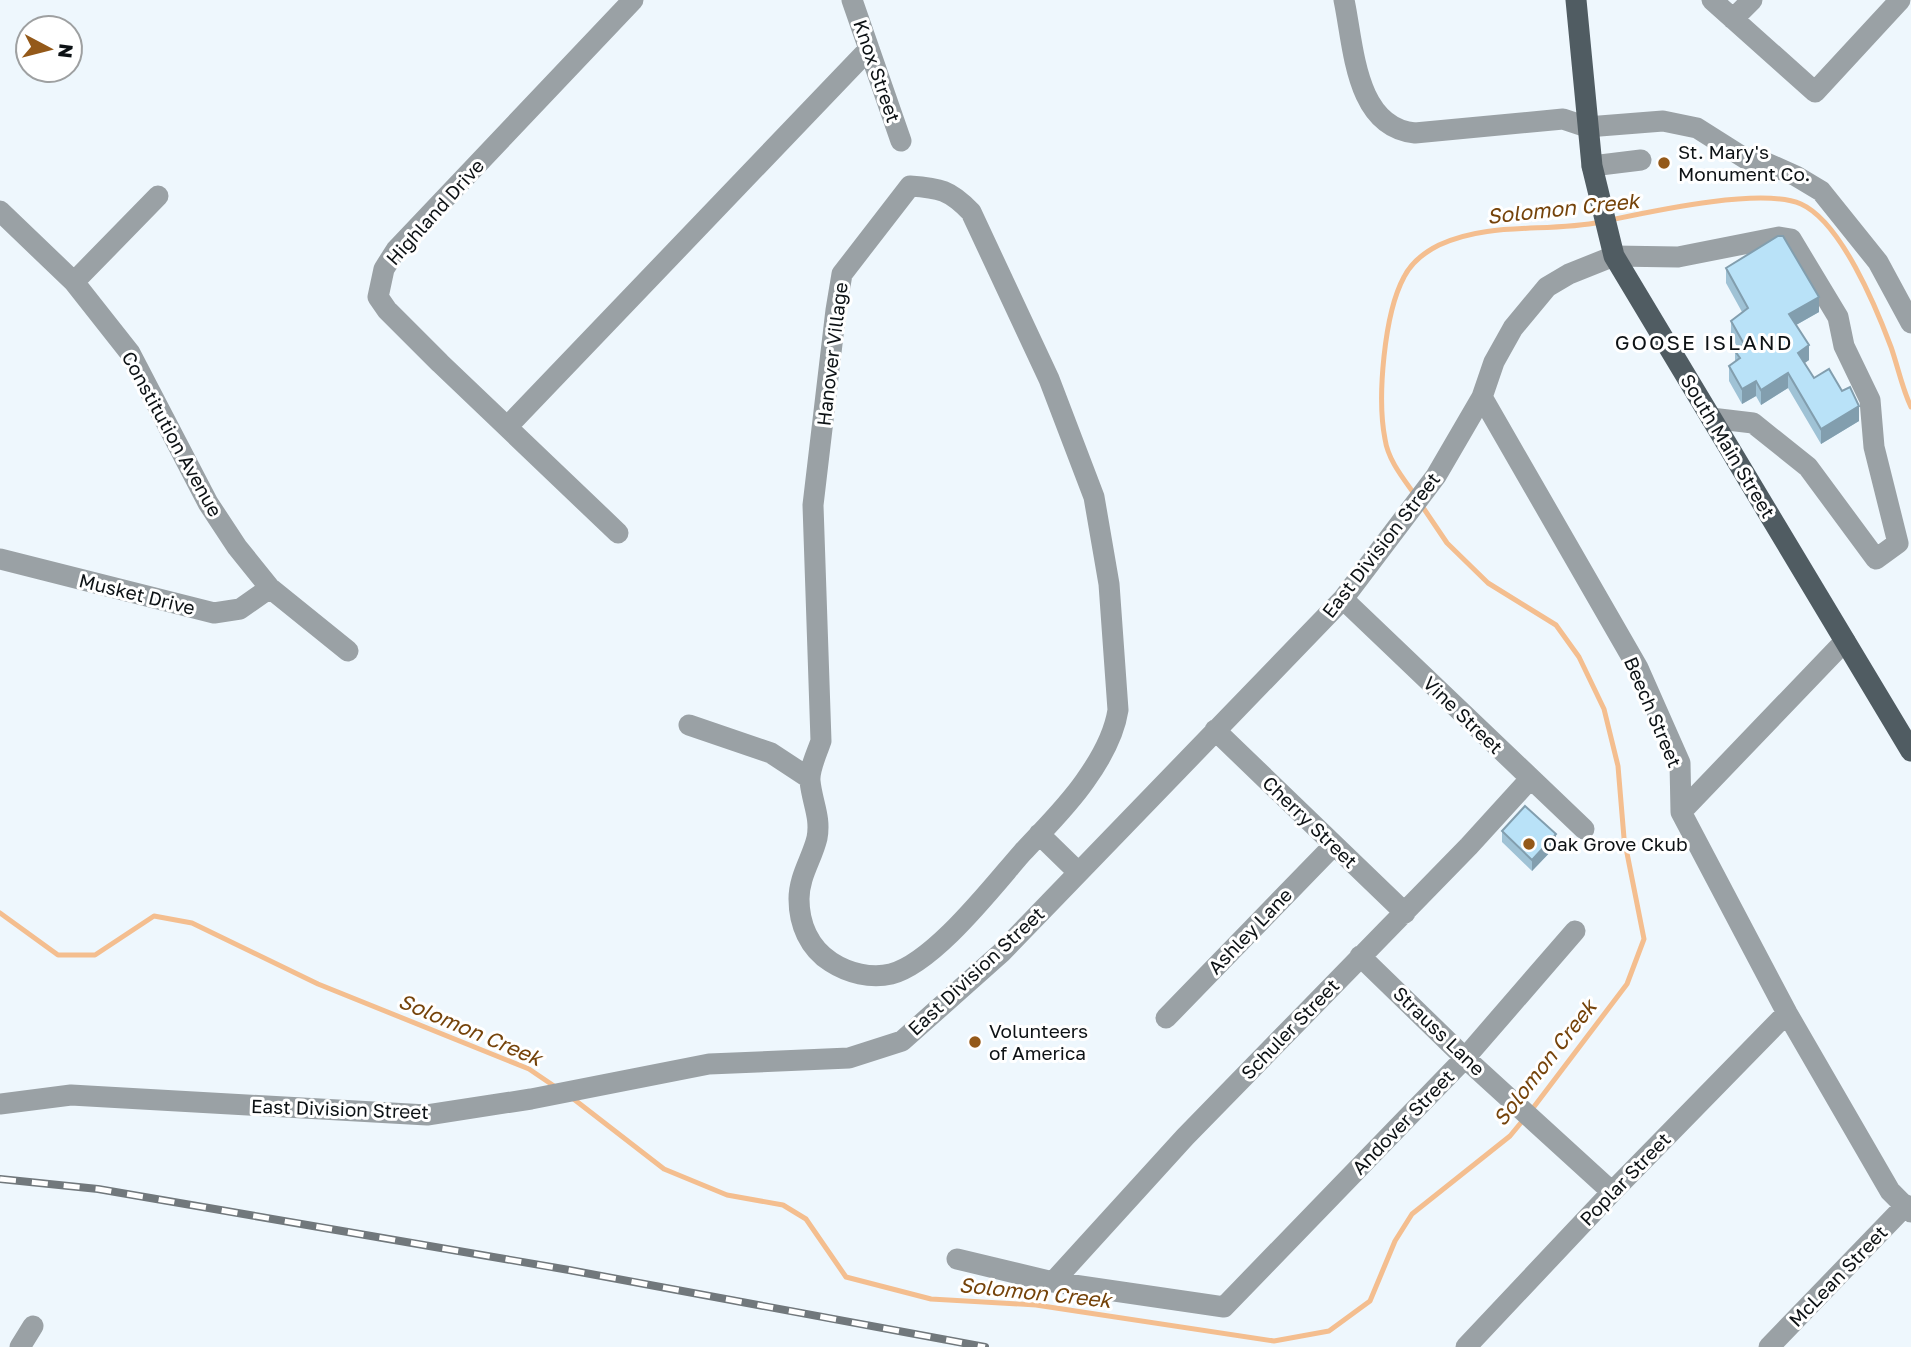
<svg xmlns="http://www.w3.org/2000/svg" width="1911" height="1347" viewBox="0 0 1911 1347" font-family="'Golos Text',sans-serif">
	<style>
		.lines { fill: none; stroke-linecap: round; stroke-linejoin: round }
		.stream { stroke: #f4be8f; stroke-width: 5 }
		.minor { stroke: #9aa1a5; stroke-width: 21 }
		.major { stroke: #505c62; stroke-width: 21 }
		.rail-casing { stroke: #71787c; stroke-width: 8 }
		.rail { stroke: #fff; stroke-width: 5; stroke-dasharray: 16; stroke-linecap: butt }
		.wall { fill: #9fc2d5 }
		.shaded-wall { fill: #829eae }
		.building { fill: #b9e2f8; stroke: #829eae; stroke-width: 2 }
		.poi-dot { fill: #945919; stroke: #fff; stroke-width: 2.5 }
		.labels { text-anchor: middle; stroke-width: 6; stroke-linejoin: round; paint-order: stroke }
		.street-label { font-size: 19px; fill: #0d1215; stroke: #fff }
		.poi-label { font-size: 19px; fill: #0d1215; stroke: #fff; text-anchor: start }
		.water-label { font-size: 21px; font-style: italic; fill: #75430a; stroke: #fff }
		.neighbourhood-label { font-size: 21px; letter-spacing: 2px; fill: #0d1215; stroke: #fff }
	</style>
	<rect width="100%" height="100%" fill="#eef7fd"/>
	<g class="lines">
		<path class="stream" d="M1610 220C1653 211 1762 187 1801 204 1841 222 1876 307 1891 347 1898 367 1902 388 1911 407
			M1415 495C1403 478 1388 460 1385 439 1377 398 1384 314 1404 277 1411 263 1425 252 1439 245 1490 221 1547 233 1601 222
			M1420 503 1447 543 1488 583 1556 625 1579 657 1604 709 1618 766 1624 838 1644 939 1627 984 1530 1112
			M0 913 58 955H95L154 916 192 923 318 984 529 1069 557 1088
			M571 1097 664 1169 727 1195 783 1205 806 1219 846 1277 931 1299 1036 1305 1274 1341 1329 1331 1370 1301 1395 1241 1412 1214 1510 1136 1524 1119"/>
		<path class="minor" d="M852 0 901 141
			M1344 0C1354 47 1355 127 1415 133L1563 119 1587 127 1663 121 1697 128 1746 159 1762 161 1796 176 1821 191 1878 262 1911 323
			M1712 0 1815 92 1900 0
			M1733 19 1752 0
			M1592 166 1641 160
			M910 186C940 188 950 190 971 212L1049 379 1094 497 1109 584 1118 710C1114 736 1100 760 1085 781 1067 807 1044 829 1022 853 993 886 934 963 891 974 871 979 848 973 831 962 809 948 799 924 799 899 799 876 812 859 817 838 821 817 812 802 810 781 809 769 817 753 821 741L813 505 836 310 842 274Z
			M0 211 74 282 130 353 208 503 237 547 270 588 348 651
			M74 282 158 196
			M1482 397 1638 668 1680 763 1681 812 1787 1013 1890 1191 1911 1212
			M508 426 869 49
			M618 533 440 363 387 310 378 297 384 269 396 250 633 0
			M0 559 214 613 240 609 270 588
			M1343 599 1584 829
			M689 725 771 753 809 778
			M1215 730 1405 913
			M1681 812 1845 641
			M1039 834 1078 872
			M1360 956 1465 1058 1612 1192
			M1166 1018 1334 845
			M0 1104 71 1095 427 1115 531 1099 709 1064 849 1058 902 1041 1001 953 1343 599 1436 476 1482 397 1494 362 1513 328 1547 287 1569 274 1614 256 1678 257 1779 237 1791 239 1838 317 1844 346 1870 400 1874 447 1898 543 1876 559 1808 467 1753 423 1711 418
			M957 1259 1053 1282 1224 1307 1465 1058 1575 931
			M1053 1282 1185 1137 1469 846 1530 779
			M20 1347 33 1326
			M1466 1347 1612 1192 1787 1013
			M1769 1347 1906 1205"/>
		<path class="major" d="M1576 0 1592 166 1614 256 1911 751"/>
		<g class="rail-casing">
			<path id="rail" d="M0 1179 98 1189 569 1270 985 1347"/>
		</g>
		<use href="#rail" class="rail"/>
	</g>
	<path class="wall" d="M1726 268 1819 312 1796 325 1809 360 1804 363 1814 378 1859 421 1821 444 1788 388 1761 405 1756 396 1742 404 1729 381V366L1735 362V351L1738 348 1731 336V321L1742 312 1726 283Z
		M1502 831 1556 846 1532 871 1502 842Z"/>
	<path class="shaded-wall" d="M1819 297V312L1789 329V314Z
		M1809 345V360L1798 368V353Z
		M1788 373V388L1761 405V390Z
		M1756 381V396L1742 404V389Z
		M1859 406V421L1821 444V429Z
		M1556 834V846L1532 871V860Z"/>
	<path class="building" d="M1778 236H1783L1819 297 1789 314 1809 345 1798 353 1814 378 1829 369 1842 391 1850 387 1859 406 1821 429 1788 373 1761 390 1756 381 1742 389 1729 366 1740 358 1735 351 1744 344 1731 321 1748 308 1726 268Z
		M1525 806 1556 834 1532 860 1502 831Z"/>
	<g class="poi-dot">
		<circle cx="1664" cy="163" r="7"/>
		<circle cx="1529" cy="844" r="7"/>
		<circle cx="975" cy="1042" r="7"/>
	</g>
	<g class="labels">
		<g class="street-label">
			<text transform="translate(877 71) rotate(71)" y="7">Knox Street</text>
			<text transform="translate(435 212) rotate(-48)" y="7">Highland Drive</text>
			<text transform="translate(832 354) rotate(-83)" y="7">Hanover Village</text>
			<text transform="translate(172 434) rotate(61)" y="7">Constitution Avenue</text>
			<text transform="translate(1728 446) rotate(59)" y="7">South Main Street</text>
			<text transform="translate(1381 545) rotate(-52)" y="7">East Division Street</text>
			<text transform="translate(137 594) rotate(14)" y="7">Musket Drive</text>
			<text transform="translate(1653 712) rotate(67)" y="7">Beech Street</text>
			<text transform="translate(1463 715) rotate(44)" y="7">Vine Street</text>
			<text transform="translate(1310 822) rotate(44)" y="7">Cherry Street</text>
			<text transform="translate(1250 931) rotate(-46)" y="7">Ashley Lane</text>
			<text transform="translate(976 971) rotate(-43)" y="7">East Division Street</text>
			<text transform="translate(1290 1029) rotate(-46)" y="7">Schuler Street</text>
			<text transform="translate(1439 1031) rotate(44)" y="7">Strauss Lane</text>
			<text transform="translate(340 1109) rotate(2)" y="7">East Division Street</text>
			<text transform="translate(1403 1122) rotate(-46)" y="7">Andover Street</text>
			<text transform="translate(1625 1179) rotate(-46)" y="7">Poplar Street</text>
			<text transform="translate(1838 1276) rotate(-46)" y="7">McLean Street</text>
		</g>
		<g class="poi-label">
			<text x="1678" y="159">St. Mary's<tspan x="1678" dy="22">Monument Co.</tspan></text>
			<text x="1543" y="851">Oak Grove Ckub</text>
			<text x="989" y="1038">Volunteers<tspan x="989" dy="22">of America</tspan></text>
		</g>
		<g class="water-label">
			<text transform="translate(1563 209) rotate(-6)" y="7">Solomon Creek</text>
			<text transform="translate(470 1030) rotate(23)" y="7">Solomon Creek</text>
			<text transform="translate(1545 1063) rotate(-52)" y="7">Solomon Creek</text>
			<text transform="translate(1035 1293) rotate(6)" y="7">Solomon Creek</text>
		</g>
		<g class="neighbourhood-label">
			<text x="1704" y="350">GOOSE ISLAND</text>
		</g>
	</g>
	<g transform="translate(49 49) rotate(97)"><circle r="33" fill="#ffffff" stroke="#9ea0a1" stroke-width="2"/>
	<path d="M0-5L12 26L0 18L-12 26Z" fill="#945919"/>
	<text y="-10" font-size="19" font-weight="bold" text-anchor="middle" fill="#0d1215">N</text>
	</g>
</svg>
